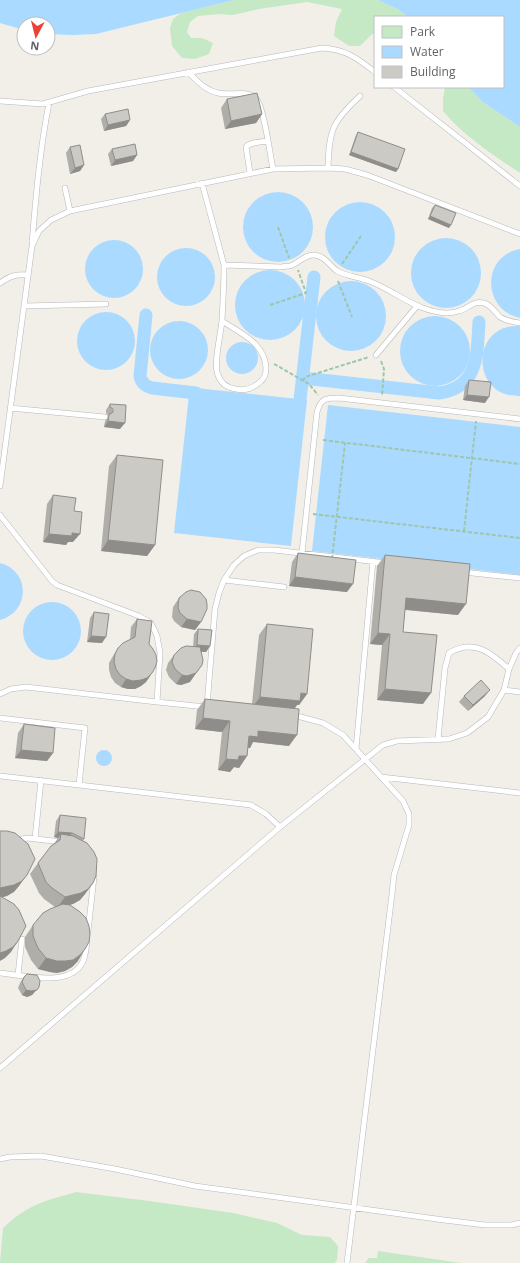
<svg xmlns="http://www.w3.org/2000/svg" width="520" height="1263" viewBox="0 0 520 1263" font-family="'Open Sans',sans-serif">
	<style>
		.green { fill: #c5e8c5 }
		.water { fill: #aadaff }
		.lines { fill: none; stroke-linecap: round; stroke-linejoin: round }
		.canal { stroke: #aadaff; stroke-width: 13 }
		.service-casing { stroke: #b5b8bc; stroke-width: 6 }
		.path { stroke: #9cc7a9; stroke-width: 2; stroke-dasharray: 4 2; stroke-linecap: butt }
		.service { stroke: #fff; stroke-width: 5 }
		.path-bridge { stroke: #9cc7a9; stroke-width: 2; stroke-dasharray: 4 2; stroke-linecap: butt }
		.wall { fill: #afaea9 }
		.shaded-wall { fill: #8f8d8a }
		.building { fill: #cccac5; stroke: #8f8d8a }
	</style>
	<rect width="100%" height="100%" fill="#f1efe8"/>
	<path class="green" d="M234 0H378L399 10 408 17H375V33L371 35 360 46H349L334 36 336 22 342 9 307 2 259 9 233 15 219 14 198 16 190 22 187 32 191 38H202L213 43 209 54 195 59 182 58 172 46 170 28 173 19 181 13Z
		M445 87H468L484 103 520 127V173C493 155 464 136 443 111V99Z
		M76 1192 149 1201 233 1213 277 1223 302 1235 330 1237 338 1246 337 1260 334 1263H0L3 1228C27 1205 44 1201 76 1192Z
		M378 1251 461 1263H365L369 1258H377Z"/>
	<path class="water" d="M0 0H234L96 34 73 35 48 34V24H24V30L0 23Z
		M378 0H520V127L484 103 468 87H503V17H408L399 10Z
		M243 227a35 35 0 1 1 70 0a35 35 0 1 1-70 0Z
		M325 237a35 35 0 1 1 70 0a35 35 0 1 1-70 0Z
		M411 273a35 35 0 1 1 70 0a35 35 0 1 1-70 0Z
		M85 269a29 29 0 1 1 58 0a29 29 0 1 1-58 0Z
		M157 277a29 29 0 1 1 58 0a29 29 0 1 1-58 0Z
		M520 249V318C482 310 481 256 520 249Z
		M235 305a35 35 0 1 1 70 0a35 35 0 1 1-70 0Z
		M316 316a35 35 0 1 1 70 0a35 35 0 1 1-70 0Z
		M77 341a29 29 0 1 1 58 0a29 29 0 1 1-58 0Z
		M400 351a35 35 0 1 1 70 0a35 35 0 1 1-70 0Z
		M150 350a29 29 0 1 1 58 0a29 29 0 1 1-58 0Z
		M520 326V396C470 398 470 323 520 326Z
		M226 358a16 16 0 1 1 32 0a16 16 0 1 1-32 0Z
		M196 388 307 400 291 546 174 533 189 395 195 396Z
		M328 405 520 427V575L312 551Z
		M0 563C31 571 30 612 0 620Z
		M23 631a29 29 0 1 1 58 0a29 29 0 1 1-58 0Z
		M96 758a8 8 0 1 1 16 0a8 8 0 1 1-16 0Z"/>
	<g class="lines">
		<path class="canal" d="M146 315 140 376C141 382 145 386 152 388L196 393
			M302 382 305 379H312L439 393C479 388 477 353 479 322
			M300 400 314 277"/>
		<g class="service-casing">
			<path id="service" d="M188 72C197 81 205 90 218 93 229 96 246 90 255 97 264 105 270 155 273 169
				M394 87 520 186
				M0 101 43 104 88 91 322 48C345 49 357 58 375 72
				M328 168C329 130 332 122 360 96
				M250 173 246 147C250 142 261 142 268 141
				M202 183 224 265 281 267C284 266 287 266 290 266 299 263 305 254 315 255 326 257 329 265 337 271 346 276 359 277 369 281 388 288 404 301 423 308 434 312 448 315 459 311 468 309 473 300 484 303 491 305 495 312 500 317 506 321 513 322 520 323
				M65 188 70 211
				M32 243C36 195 40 149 49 103
				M0 283C10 276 16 274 28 275
				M24 306 106 304
				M222 321C240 333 265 343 266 368 266 373 265 378 261 381 254 388 245 391 236 389 228 388 221 384 218 375 213 364 221 334 222 320 223 302 224 284 224 265
				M376 355 417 306
				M10 408 105 417
				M0 486 32 246 39 231 51 220 70 211 273 169 328 168 345 169 367 175 520 234
				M0 515 52 581 57 585 139 616 151 623 157 636 160 653 157 702 26 687 11 689 0 694
				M302 553 317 412C321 398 326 398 339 398L520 419
				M463 572 520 578
				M224 580 284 587
				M504 690 520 692
				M157 702 206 707
				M207 705 215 609 219 593 224 580 234 565 244 556 258 550H274L386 563
				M292 716 301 717 323 723 343 735 403 801 409 814V825L394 875 392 894 347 1263
				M0 718 85 728 79 785 251 805 266 814 280 827 0 1068
				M438 739 445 668 449 653C474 638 491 653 509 669
				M356 749 373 561
				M0 776 79 785
				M381 777 520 793
				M280 827 383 745 397 741 449 739 467 733 488 717 504 690 509 669 516 653 520 648
				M35 839 41 780
				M17 842 22 839 27 838 62 842
				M88 931 94 877
				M0 973C23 975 66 987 81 965 86 958 86 949 87 941
				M18 975 22 939
				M0 1159 10 1157 41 1156 115 1169 195 1186 444 1220 485 1225H512L520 1223"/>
		</g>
		<path class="path" d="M278 227 289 258
			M342 264 361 236
			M338 281 352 317
			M270 305 306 293 298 270
			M381 361 384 369 382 396
			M274 364 309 384 318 395
			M303 381 305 377 369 357
			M323 440 520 464
			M313 514 520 538
			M464 531 476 421"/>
		<use href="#service" class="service"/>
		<path class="path-bridge" d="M332 559 345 443"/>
	</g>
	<path class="wall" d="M227 99 262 114 256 123 225 129 221 108Z
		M105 114 130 120 126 126 104 131 101 119Z
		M358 132 398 169 396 172 349 155 356 135Z
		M70 147 84 165 80 171 70 174 66 153Z
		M112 149 137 155 133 161 111 166 108 154Z
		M435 205 449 228 428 219 432 208Z
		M469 380 485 403 463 400 465 386Z
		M110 404 120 429 104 427 105 421 109 416 106 413V410Z
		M117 455 155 545 147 556 101 551 109 466Z
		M53 495 74 511 73 542H68L66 545 43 542 47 504Z
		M298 553 347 592 289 586 292 562Z
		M385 555 458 615 405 610 403 632 423 704 377 700 382 645 370 644 377 566Z
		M179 598 201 622 195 630 181 627 174 621 172 617 173 607Z
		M94 612 102 643 87 642 90 618Z
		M137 619 149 644 152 673 146 682 141 686 135 689H128L121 687 115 683 111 677 109 670V663L113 656 118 648 130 640 131 627Z
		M267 624 307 694 299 705H297L295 708 289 746 253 742 250 748H248L247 756 239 768 234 767 230 772 218 770 222 732 195 729 197 710 205 699 252 704 259 635Z
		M198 629 210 646 206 652H201L190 682 181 685 176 684 169 677 166 670 168 663 174 655 193 647 194 634Z
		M464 696H485L468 711 459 702Z
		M24 724 53 753 47 761 15 758 18 733Z
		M60 815 84 839 83 841 93 883 85 894 80 900 73 904 68 905 78 961 72 967 65 971 57 973 50 972 38 969 31 960 25 947V937L33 925 55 907 44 899 39 893 30 874 38 863 53 845 58 838 54 837 56 821Z
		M24 977 39 987 32 995 27 997 22 995 18 988 20 983Z"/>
	<path class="shaded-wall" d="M262 114 256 123 225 129 231 121Z
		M130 120 126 126 104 131 108 125Z
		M351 152 398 169 396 172 349 155Z
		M137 155 133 161 111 166 115 160Z
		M84 165 80 171 70 174 75 168Z
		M430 216 451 225 449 228 428 219Z
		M467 395 489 397 485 403 463 400Z
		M108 421 125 423 120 429 104 427Z
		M72 533 80 534 73 542H68L66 545 43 542 49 534Z
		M108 540 155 545 147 556 101 551Z
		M295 577 353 584 347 592 289 586Z
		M406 598 466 604 458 615 399 609Z
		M187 619 201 622 195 630 181 627Z
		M378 633 390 634 382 645 370 644Z
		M91 636 106 637 102 643 87 642Z
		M197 645 210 646 206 652 192 651Z
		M202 665 190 682 181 685 176 684 182 675Z
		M152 673 146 682 141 686 135 689H128L121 687 126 679Z
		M385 689 431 693 423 704 377 700Z
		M490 690 485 696 468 711 473 705Z
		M301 693 307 694 299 705H297L292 712 252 708 260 697Z
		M203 718 230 721 222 732 195 729Z
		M258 731 297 735 289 746 253 742 250 748 241 747 249 736Z
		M21 750 53 753 47 761 15 758Z
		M239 756H247L239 768 234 767 230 772 218 770 226 759Z
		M58 832 72 833 67 839 61 834 58 838 54 837Z
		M27 875 19 886 14 892 7 896 0 898V888Z
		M93 883 85 894 80 900 73 904 57 908 65 897Z
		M18 941 11 952 5 958 0 961V953Z
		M85 949 78 961 72 967 65 971 57 973 50 972 38 969 46 958Z
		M39 987 32 995 27 997 22 995 26 990Z"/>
	<path class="building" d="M257 93 262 114 231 121 227 99Z
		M128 109 130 120 108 125 105 114Z
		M358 132 405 149 398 169 351 152Z
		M135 144 137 155 115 160 112 149Z
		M80 145 84 165 75 168 70 147Z
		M435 205 456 213 451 225 430 216Z
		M469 380 491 382 489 397 467 395Z
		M110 404 126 405 125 423 108 421 109 415 113 412V409L110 407Z
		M117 455 163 460 155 545 108 540Z
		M53 495 76 498 74 511 82 512 80 534 72 533V536L49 534Z
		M298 553 356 560 353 584 295 577Z
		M385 555 470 564 466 604 406 598 403 632 437 635 431 693 385 689 390 634 378 633Z
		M191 590 200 592 206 599 207 604V609L201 622 187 619 180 613 178 608 179 598 186 592Z
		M94 612 109 614 106 637 91 636Z
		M137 619 152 621 149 644 153 649 156 655 157 661 155 668 152 673 147 678 141 680 133 681 126 679 120 675 116 669 114 662 115 654 118 648 123 643 135 637Z
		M267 624 313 629 307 694 301 693 300 701 260 697Z
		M198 629 212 630 210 646 197 645Z
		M186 646 200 647 203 660 202 665 196 673 187 676 182 675 175 669 172 662 174 655 181 648Z
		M481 680 490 690 473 705 464 696Z
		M205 699 299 709 297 735 258 731V737L249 736 247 756H239L238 760 226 759 230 721 203 718Z
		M24 724 55 728 53 753 21 750Z
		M60 815 86 818 84 839 72 833 58 832Z
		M0 831H7L15 833 28 844 35 859 27 875 22 881 14 885 0 888Z
		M61 834 73 836 87 843 94 852 97 859 96 876 93 883 88 889 81 893 65 897 52 888 46 882 38 863 51 846 60 840Z
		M0 896 14 904 19 910 26 926 18 941 13 947 6 951 0 953Z
		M63 904 70 905 80 912 86 918 89 926 90 934 89 942 85 949 80 955 73 960 65 961H57L46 958 38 948 33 936V925L43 913 50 909Z
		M27 974 37 975 40 981 39 987 37 990 31 991 26 990 22 982 24 977Z"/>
	<rect x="374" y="16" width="130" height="72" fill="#ffffff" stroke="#bfc1c3"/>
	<rect x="382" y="26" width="20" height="12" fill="#c5e8c5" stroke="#bfc1c3"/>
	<text x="410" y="36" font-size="12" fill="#5f6368">Park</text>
	<rect x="382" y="46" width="20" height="12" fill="#aadaff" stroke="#bfc1c3"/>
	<text x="410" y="56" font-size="12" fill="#5f6368">Water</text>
	<rect x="382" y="66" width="20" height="12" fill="#cccac5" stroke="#bfc1c3"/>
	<text x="410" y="76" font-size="12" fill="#5f6368">Building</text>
	<g transform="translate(36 36) rotate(187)"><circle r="19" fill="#ffffff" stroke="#bfc1c3"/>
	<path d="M0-3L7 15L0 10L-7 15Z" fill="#ea4335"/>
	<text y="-6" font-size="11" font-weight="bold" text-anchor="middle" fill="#5f6368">N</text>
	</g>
</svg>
